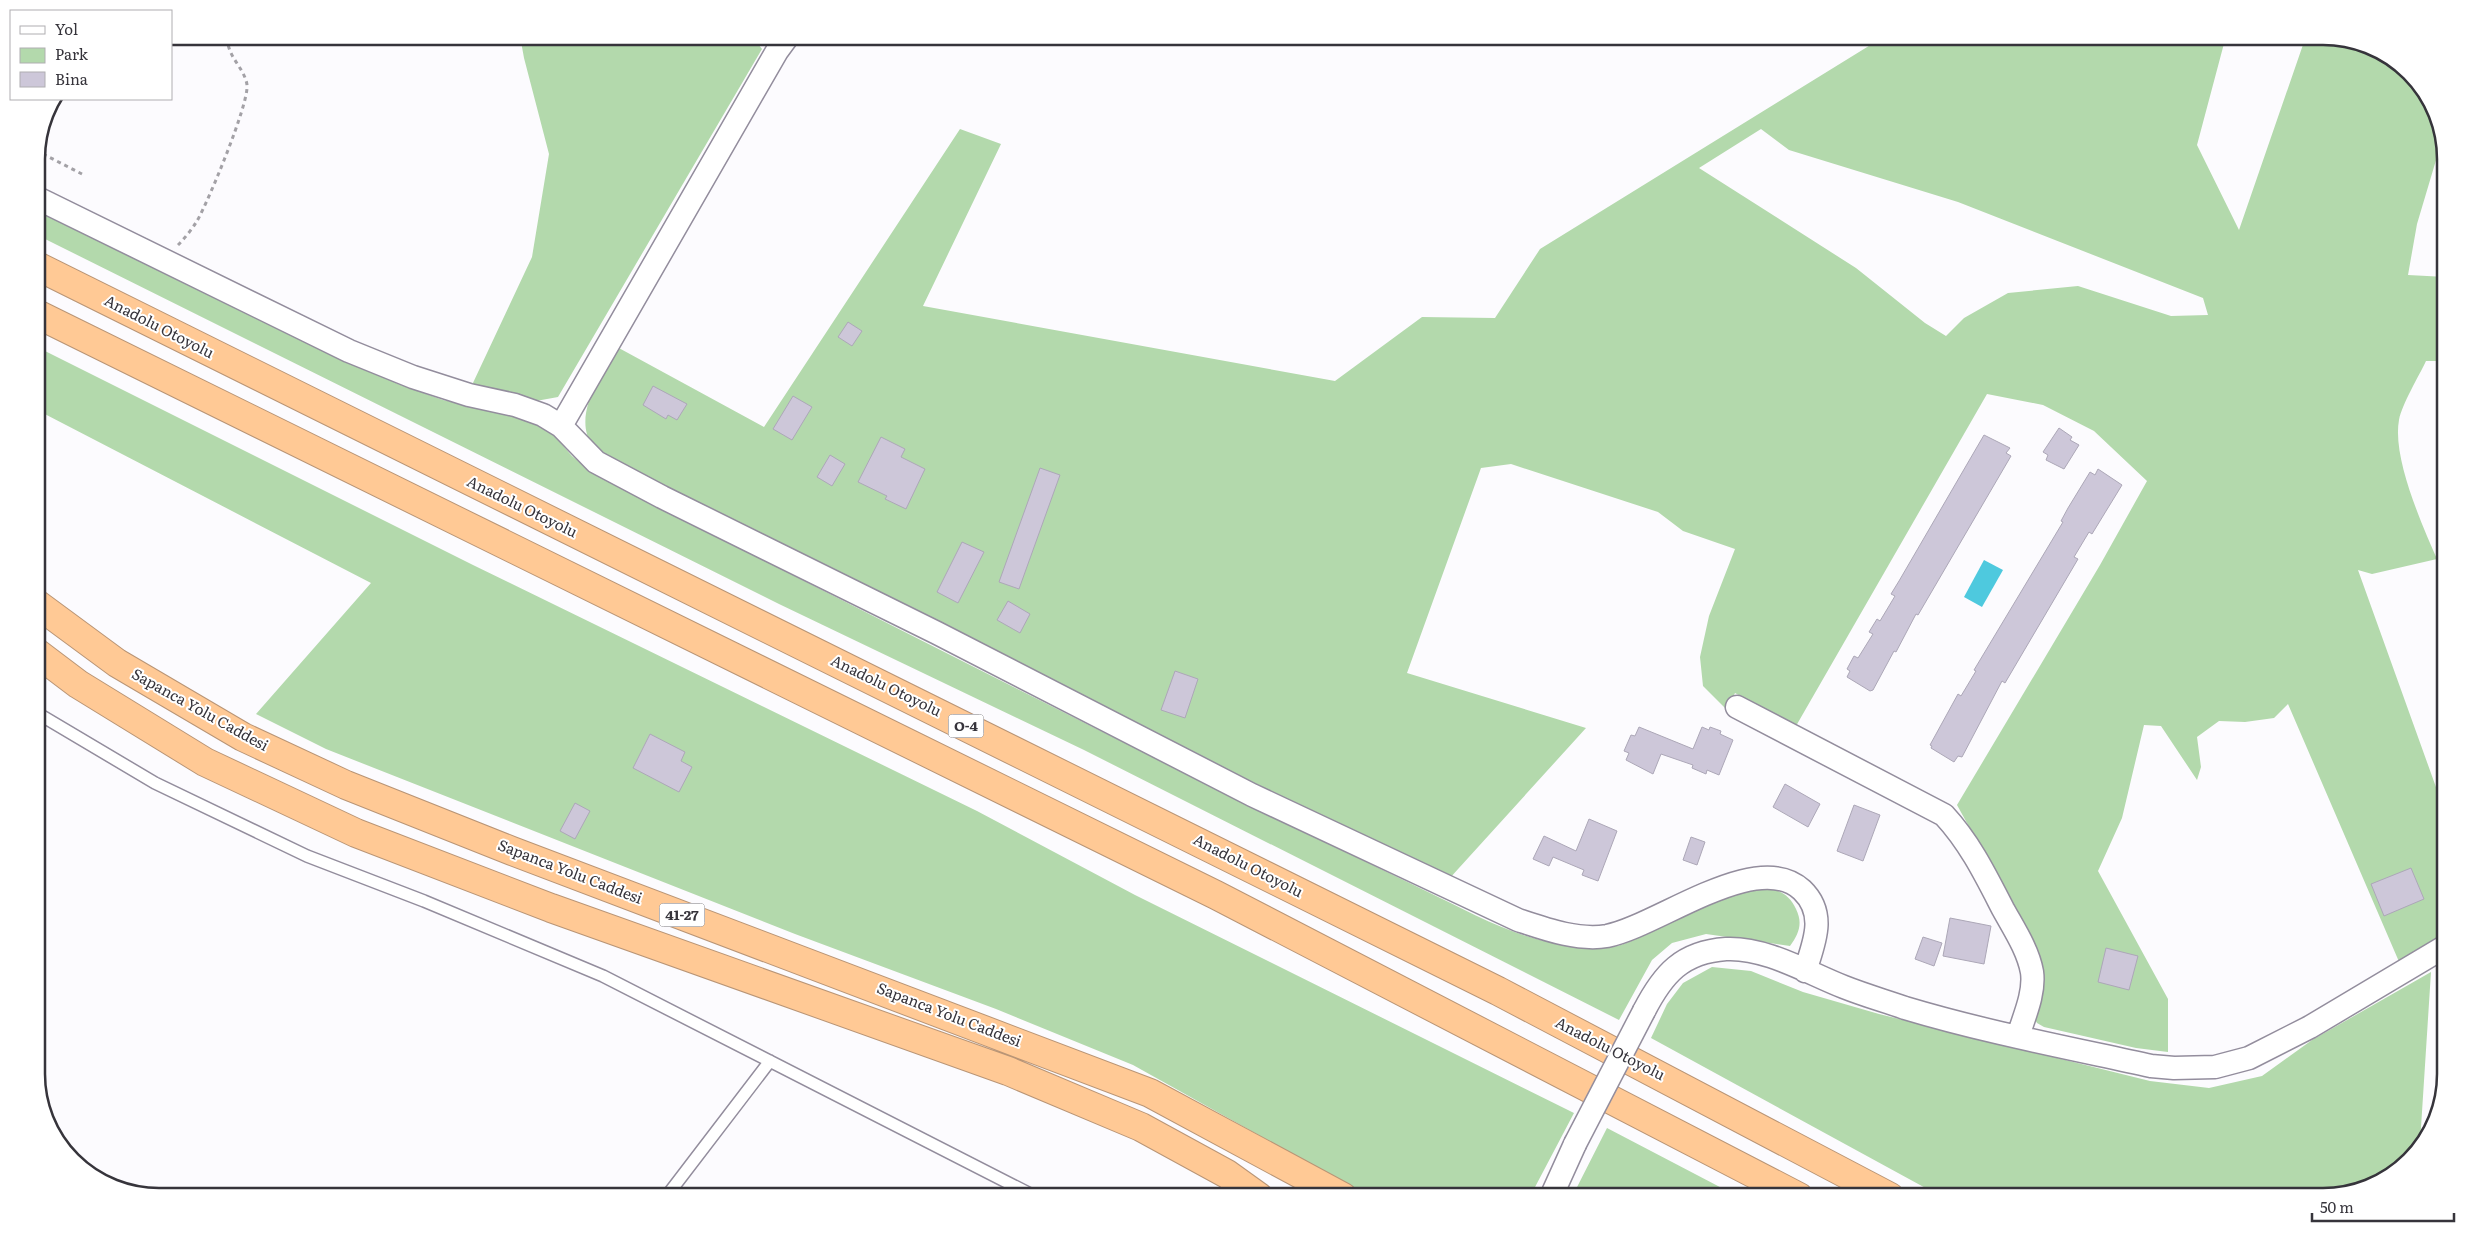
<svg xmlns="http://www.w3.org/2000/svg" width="2482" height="1233" viewBox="0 0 2482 1233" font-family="Literata,serif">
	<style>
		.green { fill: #b3d9ac; fill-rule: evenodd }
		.water { fill: #4ec9de }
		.building { fill: #cdc7d9; stroke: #aca7b7 }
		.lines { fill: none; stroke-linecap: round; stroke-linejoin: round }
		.lane-casing { stroke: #938d9d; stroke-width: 14 }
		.street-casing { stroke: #938d9d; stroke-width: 25 }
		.highway-casing { stroke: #b99576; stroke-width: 30 }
		.path { stroke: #a3a1a6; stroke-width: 3; stroke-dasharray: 4 4; stroke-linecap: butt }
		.lane { stroke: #fff; stroke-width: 11 }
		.street { stroke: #fff; stroke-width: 22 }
		.highway { stroke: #ffc995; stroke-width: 28 }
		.street-bridge-casing { stroke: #938d9d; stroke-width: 25; stroke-linecap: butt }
		.street-bridge { stroke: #fff; stroke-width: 22 }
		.labels { text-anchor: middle; stroke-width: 4; stroke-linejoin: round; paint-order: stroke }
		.shield { fill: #fff; stroke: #727176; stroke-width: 1 }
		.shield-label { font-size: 14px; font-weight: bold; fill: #36343b }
		.street-label { font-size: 15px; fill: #36343b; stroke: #fff }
		.rim { fill: none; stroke: #36343b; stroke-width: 2.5 }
	</style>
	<rect width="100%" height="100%" fill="#fcfbfe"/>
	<path class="green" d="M520 36H752L762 49 558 397 536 401 472 385 532 257 549 154 524 58Z
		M1873 36H2226L2197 145 2239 230 2306 36H2323L2377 49 2425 91 2442 140 2417 224 2408 275 2446 277V361H2426C2419 376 2402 404 2399 420 2392 457 2422 525 2437 559L2372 574 2358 570 2446 815V935L2400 964 2288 704 2274 718 2245 722 2219 721 2197 737 2201 767 2197 780 2161 726 2144 725 2122 818 2098 871 2168 999V1052L2136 1048 2044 1027 2037 1023 2034 1018 2030 937 1957 805 2100 565 2147 481 2094 431 2043 405 1987 394 1796 726 1735 693 1727 710 1703 686 1700 657 1709 616 1735 549 1683 531 1658 512 1511 464 1481 468 1407 673 1586 728 1449 879 1359 839 625 469C615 462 600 455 593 446 571 417 602 373 617 347L764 427 960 129 1001 144 923 306 1335 381 1422 317 1495 318 1540 249 1872 44ZM1761 129 1789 150 1958 202 2203 298 2208 315 2171 316 2078 286 2008 293 1964 318 1946 336 1925 323 1856 268 1699 168Z
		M37 210 398 384 443 400 526 418 553 434 572 456 597 476C835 596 1071 718 1311 835 1350 854 1389 873 1428 892 1478 916 1532 948 1590 946 1598 946 1609 947 1617 946 1656 938 1770 849 1796 909 1803 923 1799 934 1790 946L1706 934 1672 943 1652 960 1619 1020 1084 750 779 604 37 235Z
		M37 347 473 565 977 811 1135 895 1574 1113 1534 1189 1528 1197H1370L1133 1065 996 1009 795 934 326 749 256 714 371 583 37 410Z
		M1712 967 1751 971 1803 992 1879 1014 2150 1081 2209 1088 2262 1076 2312 1040 2431 972 2420 1143 2391 1176 2323 1197H1942L1651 1038 1667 1004 1683 983Z
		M1607 1128 1739 1197H1572Z"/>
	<path class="water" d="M1984 560 2003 570 1982 607 1964 597Z"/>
	<path class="building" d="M848 322 862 331 852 346 838 337Z
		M653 386 687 404 677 420 668 415 666 419 643 405Z
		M793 396 812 407 792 440 773 429Z
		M2059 428 2072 437 2070 440 2079 445 2064 469 2046 460 2048 455 2043 452Z
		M1984 435 2010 448 2006 453 2011 456 1918 615 1916 614 1896 652 1894 651 1873 690 1870 691 1847 677 1850 671 1847 669 1854 656 1858 658 1873 634 1869 632 1877 619 1880 621 1895 596 1891 594 1899 581Z
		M881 437 905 449 901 457 925 469 906 509 885 499 887 496 858 482Z
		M830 455 845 464 832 486 817 477Z
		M1040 468 1060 475 1019 589 999 582Z
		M2098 469 2122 485 2092 534 2089 532 2074 557 2078 559 2005 683 2002 681 1962 757 1958 756 1954 762 1931 748 1932 746 1930 745 1958 694 1961 696 1976 671 1974 670 2063 522 2061 521 2068 508 2090 472 2095 475Z
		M962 542 984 552 958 603 937 592Z
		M1008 601 1030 614 1020 633 997 620Z
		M1175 671 1198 679 1185 718 1161 710Z
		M1639 727 1693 749 1702 727 1709 730 1710 727 1721 731 1720 734 1733 740 1719 775 1707 770 1706 774 1692 768 1693 765 1661 754 1653 774 1626 760 1629 753 1624 751 1631 735 1635 736Z
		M650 734 685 752 681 761 692 767 679 792 633 768Z
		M1785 784 1820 804 1808 827 1773 807Z
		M575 803 590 811 575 839 560 831Z
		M1854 805 1880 815 1863 861 1837 851Z
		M1589 819 1617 831 1598 881 1582 875 1584 870 1553 857 1549 866 1533 859 1544 836 1576 851Z
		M1691 837 1705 842 1697 865 1683 860Z
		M2411 868 2424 899 2384 916 2371 884Z
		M1950 918 1991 926 1984 964 1943 956Z
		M1923 937 1942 943 1934 966 1915 959Z
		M2106 948 2138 956 2129 990 2098 982Z"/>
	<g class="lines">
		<g class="lane-casing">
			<path id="lane" d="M37 713 155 783 307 856 424 901 603 976 1036 1197
				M666 1197 770 1061"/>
		</g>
		<g class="street-casing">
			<path id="street" d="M37 198 349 351 413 377 469 395 515 405 543 415 561 426 596 462 662 497 937 633 1252 795 1518 920C1545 929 1578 941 1607 936 1658 926 1757 848 1802 890 1827 914 1814 943 1805 971
				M561 426 777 51 788 36
				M1737 707 1944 815C1970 843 1986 876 2003 909 2014 929 2028 950 2032 972 2035 993 2024 1017 2018 1036
				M1644 1011C1663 974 1682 952 1726 949 1766 947 1808 973 1844 987 1864 995 1885 1001 1905 1008 1985 1032 2069 1048 2151 1066L2174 1068 2215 1067 2249 1058 2310 1027 2446 946
				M1551 1197 1575 1144"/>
		</g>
		<g class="highway-casing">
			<path id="highway" d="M37 266 1498 991 1890 1197
				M37 314 1216 895 1799 1197
				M37 604 117 663 243 737 346 785 512 851 1150 1093 1343 1197
				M37 653 78 684 205 762 356 833 551 908 1008 1071 1141 1127 1227 1174 1259 1197"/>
		</g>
		<path class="path" d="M36 158 43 154 82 174
			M178 245C185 238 192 229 197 221 208 202 249 104 247 85 245 68 225 55 228 36"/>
		<use href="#lane" class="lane"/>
		<use href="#street" class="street"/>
		<use href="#highway" class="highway"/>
		<g class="street-bridge-casing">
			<path id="street-bridge" d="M1575 1144 1644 1011"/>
		</g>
		<use href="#street-bridge" class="street-bridge"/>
	</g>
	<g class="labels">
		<g class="shield">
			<rect x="948.5" y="714.5" width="35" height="23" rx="4"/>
			<rect x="659.5" y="903.5" width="45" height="23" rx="4"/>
		</g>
		<g class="shield-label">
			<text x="966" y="731">O-4</text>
			<text x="682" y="920">41-27</text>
		</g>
		<g class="street-label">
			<text transform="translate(159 327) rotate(27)" y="5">Anadolu Otoyolu</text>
			<text transform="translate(522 507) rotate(26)" y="5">Anadolu Otoyolu</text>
			<text transform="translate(886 686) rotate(26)" y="5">Anadolu Otoyolu</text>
			<text transform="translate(200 710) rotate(29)" y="5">Sapanca Yolu Caddesi</text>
			<text transform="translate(1248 866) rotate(27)" y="5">Anadolu Otoyolu</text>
			<text transform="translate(570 872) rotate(21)" y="5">Sapanca Yolu Caddesi</text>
			<text transform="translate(949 1015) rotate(21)" y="5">Sapanca Yolu Caddesi</text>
			<text transform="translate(1610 1049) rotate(27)" y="5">Anadolu Otoyolu</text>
		</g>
	</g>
	<path d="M0 0H2482V1233H0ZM159 45H2323A114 114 0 0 1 2437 159V1074A114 114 0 0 1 2323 1188H159A114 114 0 0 1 45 1074V159A114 114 0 0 1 159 45Z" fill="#fff" fill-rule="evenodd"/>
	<path class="rim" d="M159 45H2323A114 114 0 0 1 2437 159V1074A114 114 0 0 1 2323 1188H159A114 114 0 0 1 45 1074V159A114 114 0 0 1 159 45Z"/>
	<rect x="10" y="10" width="162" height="90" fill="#ffffff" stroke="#afaeb1"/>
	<rect x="20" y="26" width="25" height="8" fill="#ffffff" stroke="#afaeb1"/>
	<text x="55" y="35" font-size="15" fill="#36343b">Yol</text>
	<rect x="20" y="48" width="25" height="15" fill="#b3d9ac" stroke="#afaeb1"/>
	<text x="55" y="60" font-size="15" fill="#36343b">Park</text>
	<rect x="20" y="72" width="25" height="15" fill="#cdc7d9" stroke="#afaeb1"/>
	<text x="55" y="85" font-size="15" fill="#36343b">Bina</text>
	<path d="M2312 1213v8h142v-8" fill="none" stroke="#36343b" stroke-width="2.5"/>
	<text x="2320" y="1213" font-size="15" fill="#36343b" stroke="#ffffff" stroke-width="4" paint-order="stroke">50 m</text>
</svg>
